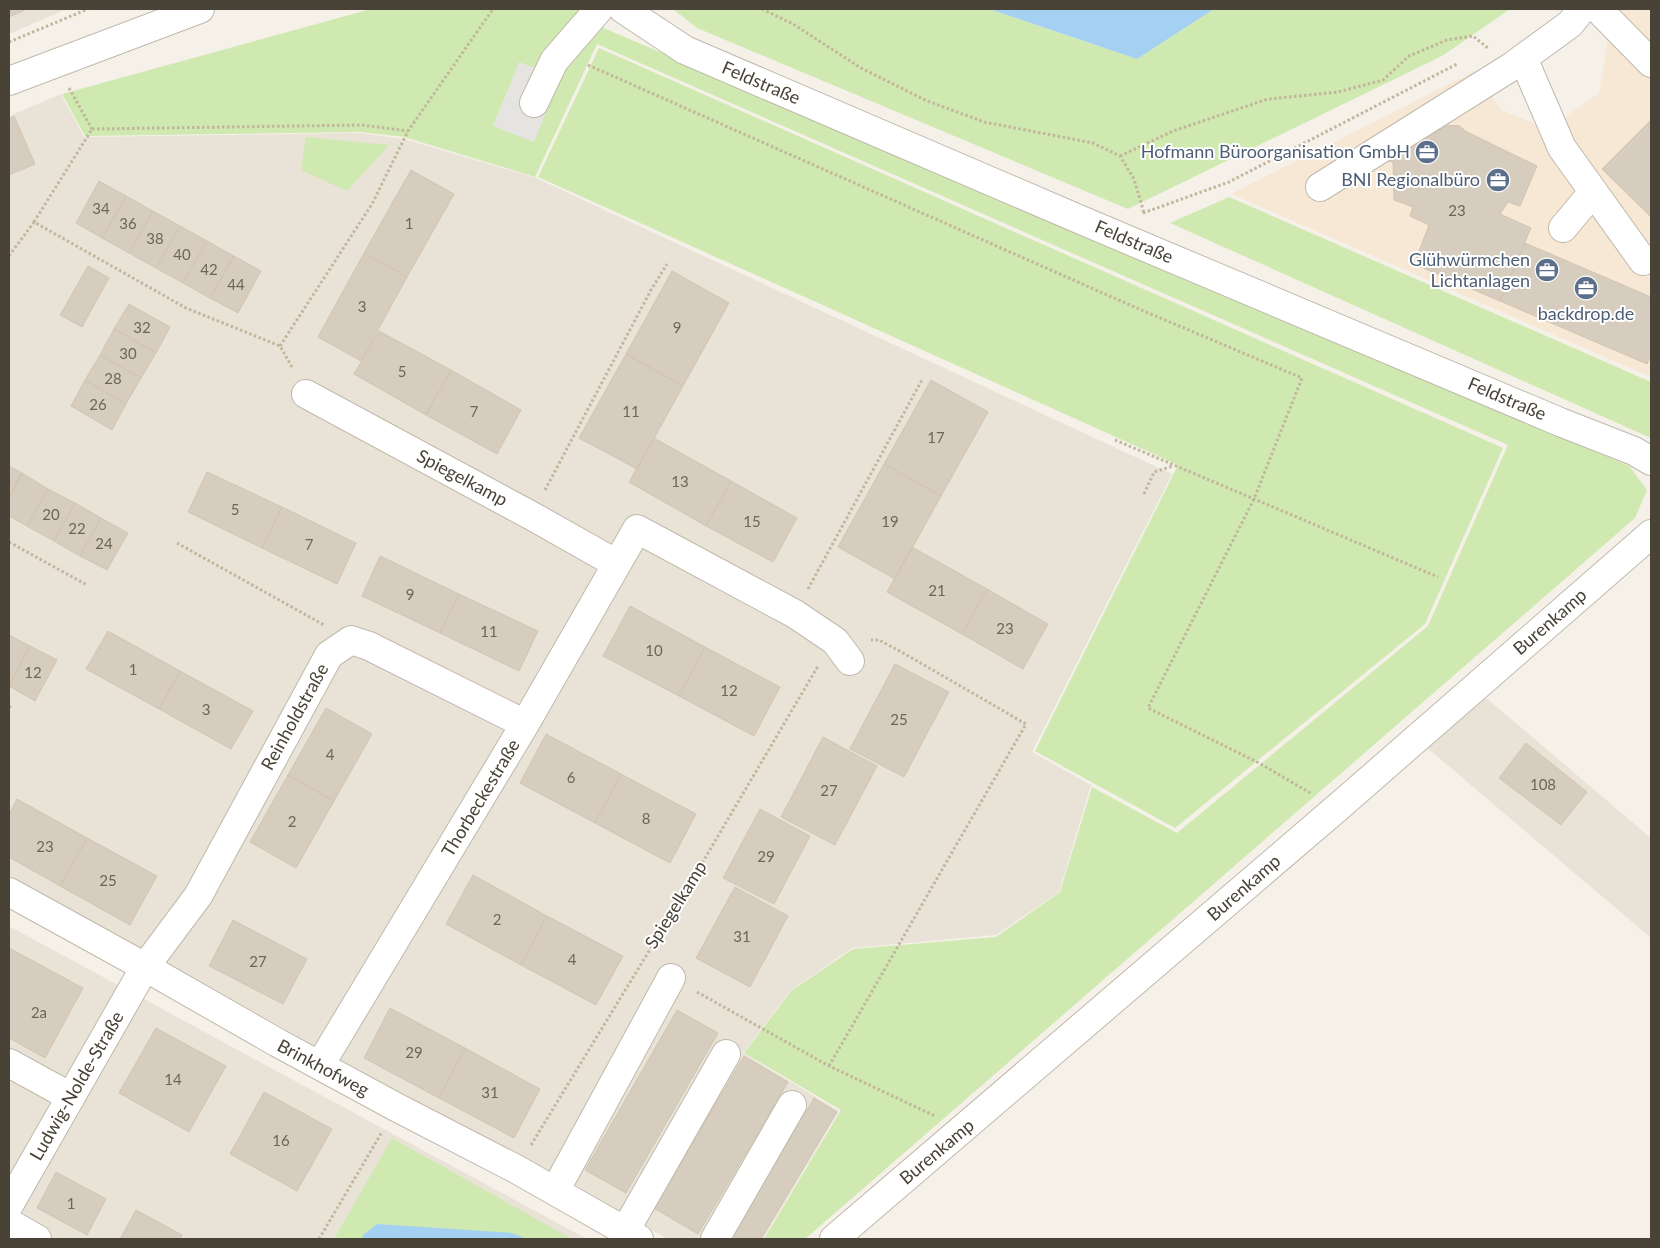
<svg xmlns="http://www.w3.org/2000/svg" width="1660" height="1248" viewBox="0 0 1660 1248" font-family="Lato,sans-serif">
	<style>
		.residential { fill: #e9e3d7 }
		.commercial { fill: #f6e8d4 }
		.green { fill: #cfe9b1 }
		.parking { fill: #e6e4e0 }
		.water { fill: #a4d1f2 }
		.building { fill: #d7cdbe; stroke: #d1c5b1 }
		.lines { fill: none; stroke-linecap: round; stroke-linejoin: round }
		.minor-casing { stroke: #c0b9ab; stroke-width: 30 }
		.path { stroke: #c2b59c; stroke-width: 3; stroke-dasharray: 2.5 2.5; stroke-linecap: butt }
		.minor { stroke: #fff; stroke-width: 28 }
		.labels { text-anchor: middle; stroke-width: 4; stroke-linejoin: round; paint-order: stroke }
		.number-label { font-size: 15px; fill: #6c6559 }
		.street-label { font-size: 18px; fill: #484237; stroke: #fff }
		.service-label { font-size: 18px; fill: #4e5e75; stroke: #fff; text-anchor: end }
	</style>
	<rect width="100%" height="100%" fill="#f5f1e9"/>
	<path class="residential" d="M9 9H67L9 34Z
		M61 94 84 137 359 133 404 139 536 178 1172 474 1032 752 1091 785 1059 892 996 935 852 948 790 991 743 1053 839 1111 763 1239H668L9 878V116Z
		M1478 691 1651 838V938L1419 741Z
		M9 926 587 1239H9Z"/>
	<path class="commercial" d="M1613 9H1651V377L1231 194 1475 71 1501 110 1548 129 1599 93Z"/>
	<path class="green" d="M371 9H580L606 29 1629 466 1647 490 1635 518 805 1239H764L841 1110 744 1053 791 991 853 949 996 937 1060 892 1092 787 1177 833 1428 626 1508 445 597 44 535 177 404 137 360 132 85 136 62 94Z
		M673 9H989L1137 59 1214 9H1510L1442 56 1128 209 697 28Z
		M599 48 1503 448 1425 624 1175 828 1035 751 1178 465 538 177Z
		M306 137 389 145 347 191 301 170Z
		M1229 197 1651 382V438L1170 223Z
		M392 1138 572 1239H334Z"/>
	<path class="parking" d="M519 62 560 78 534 142 493 126Z"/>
	<path class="water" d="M989 9H1214L1137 59Z
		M377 1224 512 1233 527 1239H362L363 1235Z"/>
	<path class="building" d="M9 9H27L9 17Z
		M14 116 35 164 9 175V119Z
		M1651 120V217L1602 169Z
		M1444 125 1460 126 1465 131 1537 166 1520 206 1508 202 1500 214 1531 228 1500 301 1414 264 1429 225 1410 216 1413 207 1394 200 1393 162 1376 157Z
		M411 170 454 194 407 277 364 253Z
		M99 181 126 196 102 238 76 223Z
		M126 196 153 211 129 253 102 238Z
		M153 211 180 226 156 268 129 253Z
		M180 226 207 241 183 283 156 268Z
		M207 241 234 256 210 298 183 283Z
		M1525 243 1651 297V354L1647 364 1500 301Z
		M364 253 407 277 361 361 318 337Z
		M234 256 261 271 238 313 210 298Z
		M88 266 109 278 82 327 60 315Z
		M672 271 729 303 683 386 626 354Z
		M129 304 170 327 156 353 114 329Z
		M114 329 156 353 141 378 100 355Z
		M379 331 451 370 426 415 354 374Z
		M626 354 683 386 637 469 579 438Z
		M100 355 141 378 126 404 85 380Z
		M451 370 521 410 497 454 426 415Z
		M85 380 126 404 112 430 71 406Z
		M931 380 988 412 941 496 884 464Z
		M654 438 731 481 706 526 629 482Z
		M884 464 941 496 895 579 838 547Z
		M9 466 22 473 9 498Z
		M207 472 282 507 262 548 188 512Z
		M22 473 48 489 27 526 9 516V498Z
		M731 481 797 518 773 562 706 526Z
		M48 489 75 503 54 541 27 526Z
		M75 503 101 518 80 556 54 541Z
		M282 507 356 543 337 584 262 548Z
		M101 518 128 533 107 570 80 556Z
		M912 547 987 589 962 634 887 592Z
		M380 556 459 594 440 633 362 596Z
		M987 589 1048 624 1023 669 962 634Z
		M459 594 538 631 519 671 440 633Z
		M630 606 705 647 679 696 603 656Z
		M108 631 180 671 159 709 86 669Z
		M9 635 30 646 9 686Z
		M30 646 57 660 35 701 9 686Z
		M705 647 780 687 754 736 679 696Z
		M895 664 949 692 904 777 850 749Z
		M180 671 253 711 231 749 159 709Z
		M326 708 372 734 334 801 288 775Z
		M546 734 621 774 595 823 520 783Z
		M823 737 877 766 835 845 781 817Z
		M1526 743 1587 792 1561 825 1499 778Z
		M621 774 696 814 670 863 595 823Z
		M288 775 334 801 296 868 250 842Z
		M17 799 87 838 60 886 9 857V815Z
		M760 809 810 836 774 904 723 878Z
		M87 838 157 876 130 925 60 886Z
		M473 875 547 916 521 965 446 924Z
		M735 887 788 916 750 987 696 958Z
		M547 916 623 956 596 1005 521 965Z
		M233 920 307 959 283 1004 209 966Z
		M9 948 83 988 45 1058 9 1038Z
		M390 1008 465 1048 439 1098 364 1058Z
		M677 1010 718 1033 626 1193 585 1170Z
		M156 1028 226 1066 189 1132 119 1093Z
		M465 1048 540 1089 514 1138 439 1098Z
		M744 1056 788 1082 698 1234 654 1208Z
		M264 1092 332 1129 297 1191 230 1154Z
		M814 1098 837 1112 761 1239H730Z
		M56 1172 106 1199 87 1235 37 1208Z
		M136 1210 182 1235 180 1239H120Z"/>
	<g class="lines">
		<g class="minor-casing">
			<path id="minor" d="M623 9 685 50 1081 220 1560 422 1634 451 1651 461
				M1598 9 1651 63
				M1523 58 1562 148 1643 261
				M9 81 200 9
				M534 103 554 61 599 9
				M1320 187 1511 67 1570 24 1582 9
				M1563 228 1593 192
				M306 394 532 516 617 564
				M9 892 145 967 278 1043 396 1107 516 1169 639 1239
				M9 1063 71 1097
				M320 1065 525 724 637 529 795 614 835 641 850 661
				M555 1191 671 978
				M9 1205 145 967 198 896 329 655 351 640 369 646 525 724
				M9 1223 37 1239
				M625 1231 726 1054
				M715 1239 792 1105
				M834 1239 1337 808 1651 534"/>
		</g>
		<path class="path" d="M762 9 793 24 861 68 925 100 984 122 1093 143 1120 156 1134 179 1144 213
			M9 42 88 9
			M588 65 1132 306 1302 378 1254 499 1148 708 1259 763 1312 794
			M69 88 92 129
			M92 129 362 125 408 131
			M1120 156 1173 131 1268 99 1338 92 1383 80 1409 56 1447 40 1473 36 1489 49
			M1143 213 1229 182 1457 64
			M34 222 92 129
			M9 256 34 222 186 308 280 346 293 369
			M280 346 372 204 408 131 493 9
			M1115 440 1438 577
			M545 490 651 290 667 264
			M1144 494 1154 472 1173 466
			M9 542 87 585
			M177 543 324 625
			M808 589 923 378
			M9 706 12 708
			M697 992 829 1066 935 1116
			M829 1066 1026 724 905 654 879 640H871
			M531 1145 691 882 818 666
			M319 1239 382 1132"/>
		<use href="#minor" class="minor"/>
	</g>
	<defs>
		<g id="office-disc" transform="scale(1.25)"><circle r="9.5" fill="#5c6f8a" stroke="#fff"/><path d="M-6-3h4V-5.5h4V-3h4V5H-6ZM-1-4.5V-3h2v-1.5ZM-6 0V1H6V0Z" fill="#fff"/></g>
	</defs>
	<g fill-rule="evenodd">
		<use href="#office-disc" x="1427" y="152"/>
		<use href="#office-disc" x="1498" y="180"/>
		<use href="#office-disc" x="1547" y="270"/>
		<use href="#office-disc" x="1586" y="288"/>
	</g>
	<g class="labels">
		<g class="number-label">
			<text x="101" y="214">34</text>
			<text x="1457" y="216">23</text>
			<text x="128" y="229">36</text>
			<text x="409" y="229">1</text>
			<text x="155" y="244">38</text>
			<text x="182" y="260">40</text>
			<text x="209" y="275">42</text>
			<text x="236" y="290">44</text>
			<text x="362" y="312">3</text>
			<text x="142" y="333">32</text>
			<text x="677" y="333">9</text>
			<text x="128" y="359">30</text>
			<text x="402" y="377">5</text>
			<text x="113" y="384">28</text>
			<text x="98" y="410">26</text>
			<text x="474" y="417">7</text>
			<text x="631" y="417">11</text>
			<text x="936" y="443">17</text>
			<text x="680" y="487">13</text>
			<text x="235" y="515">5</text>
			<text x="51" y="520">20</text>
			<text x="752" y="527">15</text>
			<text x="890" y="527">19</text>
			<text x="77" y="534">22</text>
			<text x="104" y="549">24</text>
			<text x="309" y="550">7</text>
			<text x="937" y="596">21</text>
			<text x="410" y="600">9</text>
			<text x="1005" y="634">23</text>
			<text x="489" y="637">11</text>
			<text x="654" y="656">10</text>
			<text x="133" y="675">1</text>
			<text x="33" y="678">12</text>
			<text x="729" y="696">12</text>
			<text x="206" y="715">3</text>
			<text x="899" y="725">25</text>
			<text x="330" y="760">4</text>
			<text x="571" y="783">6</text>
			<text x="1543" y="790">108</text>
			<text x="829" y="796">27</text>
			<text x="646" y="824">8</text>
			<text x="292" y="827">2</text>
			<text x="45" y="852">23</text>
			<text x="766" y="862">29</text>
			<text x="108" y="886">25</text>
			<text x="497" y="925">2</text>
			<text x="742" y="942">31</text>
			<text x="572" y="965">4</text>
			<text x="258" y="967">27</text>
			<text x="39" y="1018">2a</text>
			<text x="414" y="1058">29</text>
			<text x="173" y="1085">14</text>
			<text x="490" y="1098">31</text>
			<text x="281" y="1146">16</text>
			<text x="71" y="1209">1</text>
		</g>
		<g class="street-label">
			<text transform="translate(761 83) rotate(23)" y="6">Feldstraße</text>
			<text transform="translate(1134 242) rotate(23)" y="6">Feldstraße</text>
			<text transform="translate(1507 399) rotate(23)" y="6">Feldstraße</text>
			<text transform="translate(462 478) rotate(28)" y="6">Spiegelkamp</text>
			<text transform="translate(1550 622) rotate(-41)" y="6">Burenkamp</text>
			<text transform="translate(295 717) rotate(-61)" y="6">Reinholdstraße</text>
			<text transform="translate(481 798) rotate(-59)" y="6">Thorbeckestraße</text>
			<text transform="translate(1244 888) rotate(-41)" y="6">Burenkamp</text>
			<text transform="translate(676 905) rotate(-58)" y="6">Spiegelkamp</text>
			<text transform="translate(323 1068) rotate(28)" y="6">Brinkhofweg</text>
			<text transform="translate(77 1086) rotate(-60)" y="6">Ludwig-Nolde-Straße</text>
			<text transform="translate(937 1152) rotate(-40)" y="6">Burenkamp</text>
		</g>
		<g class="service-label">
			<text x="1410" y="158">Hofmann Büroorganisation GmbH</text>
			<text x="1480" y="186">BNI Regionalbüro</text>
			<text x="1530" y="266">Glühwürmchen<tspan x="1530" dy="21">Lichtanlagen</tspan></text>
			<text x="1586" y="320" text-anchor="middle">backdrop.de</text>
		</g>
	</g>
	<rect width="1660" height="1248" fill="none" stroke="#484237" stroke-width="20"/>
</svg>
